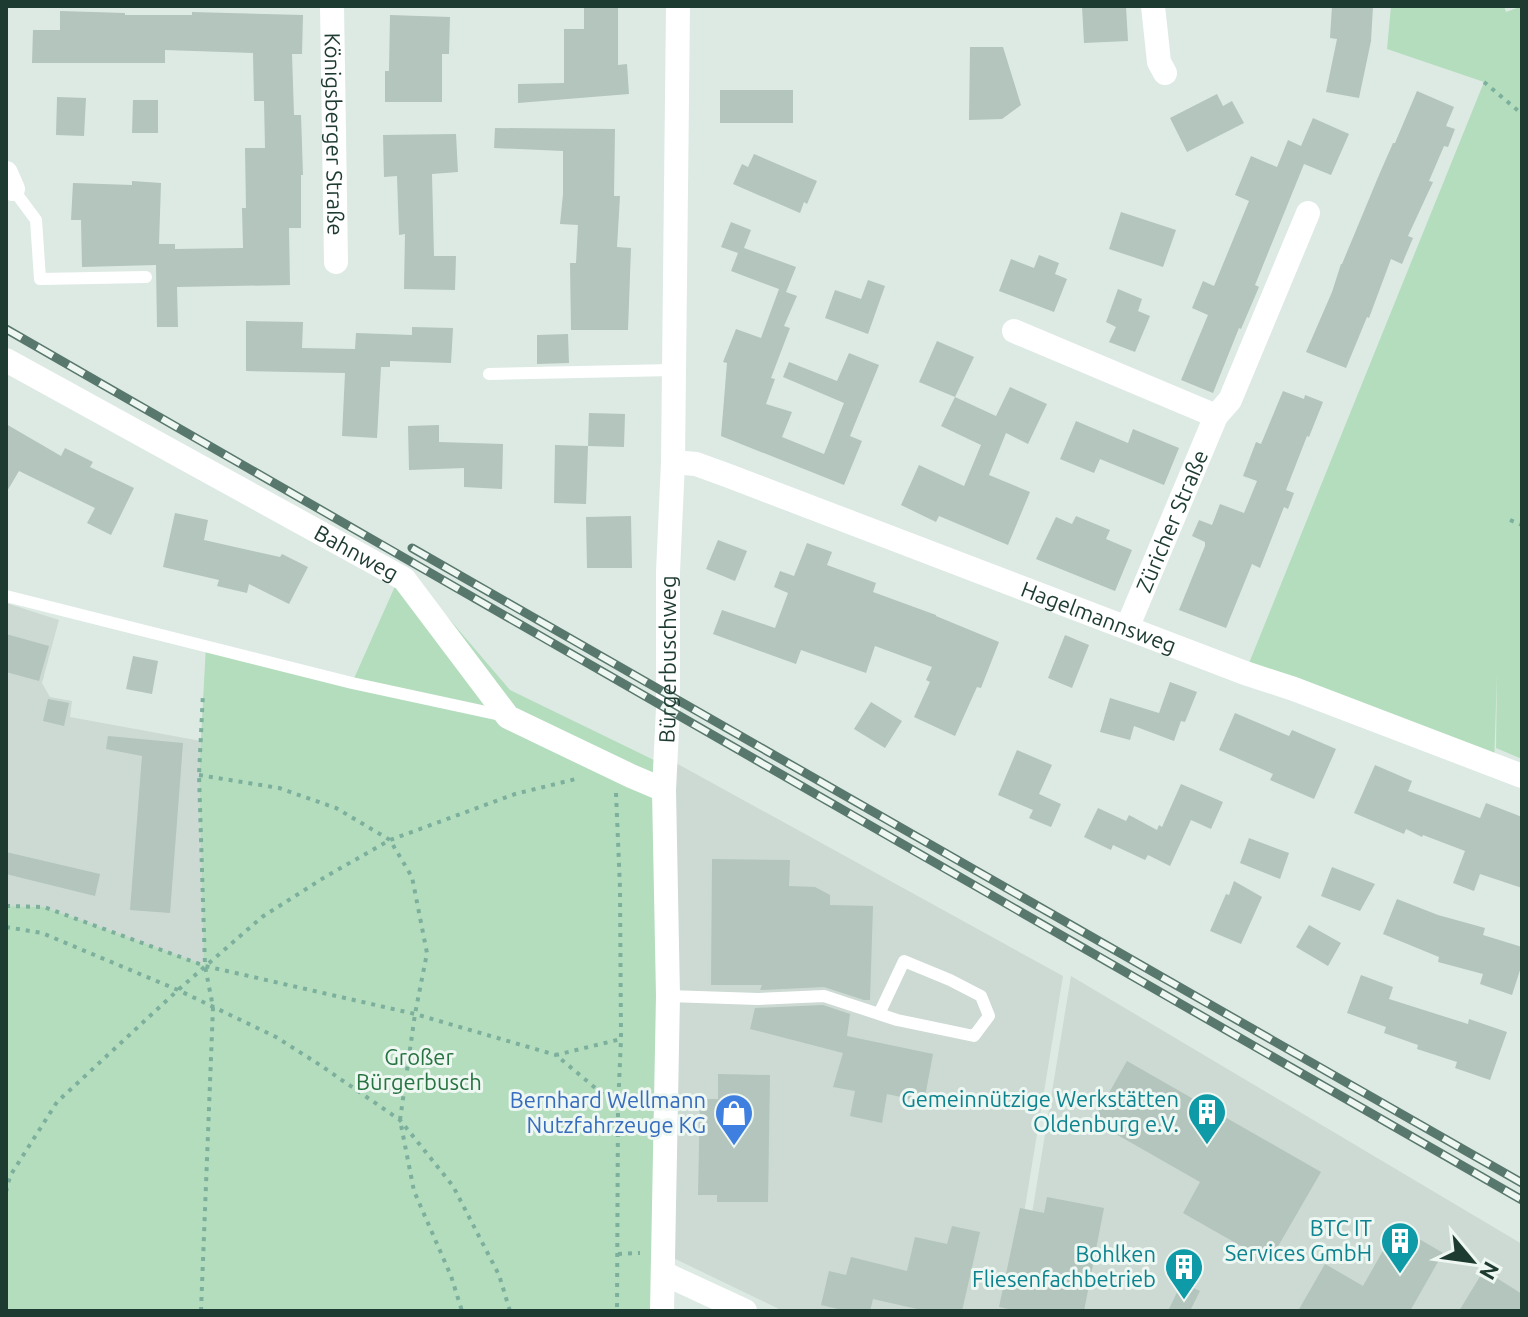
<svg xmlns="http://www.w3.org/2000/svg" width="1528" height="1317" viewBox="0 0 1528 1317" font-family="Ubuntu,sans-serif">
	<style>
		.built { fill: #ccdad3 }
		.green { fill: #b4ddbd }
		.building { fill: #b3c5bd }
		.lines { fill: none; stroke-linecap: round; stroke-linejoin: round }
		.path { stroke: #7cb09d; stroke-width: 4; stroke-dasharray: 4 6; stroke-linecap: butt }
		.lane { stroke: #fff; stroke-width: 12 }
		.street { stroke: #fff; stroke-width: 24 }
		.rail-casing { stroke: #58776d; stroke-width: 9 }
		.rail { stroke: #eef7f2; stroke-width: 6; stroke-dasharray: 18; stroke-linecap: butt }
		.labels { text-anchor: middle; stroke-width: 6; stroke-linejoin: round; paint-order: stroke }
		.street-label { font-size: 22px; fill: #1e3b31; stroke: #eef7f2 }
		.park-label { font-size: 22px; fill: #267340; stroke: #eef7f2 }
		.culture-label { font-size: 22px; fill: #0d838f; stroke: #eef7f2; text-anchor: end }
		.shop-label { font-size: 22px; fill: #366cbe; stroke: #eef7f2; text-anchor: end }
	</style>
	<rect width="100%" height="100%" fill="#ddeae4"/>
	<path class="built" d="M6 603 59 620 42 683 50 697 72 701 70 717 201 741 199 775 205 966 44 907 6 906Z
		M665 757 1063 976 1008 1311H783L663 1253Z
		M1071 976 1522 1244V1311H1016Z"/>
	<path class="green" d="M1391 6H1504L1506 12 1522 6V759L1496 748 1497 674 1494 766 1245 673 1484 82 1387 49Z
		M404 566 510 690 656 761 664 790 656 1311H6V906L44 907 204 965 199 775 206 645 352 683Z"/>
	<path class="building" d="M584 6H618V65L627 64 629 94 518 103V84L564 83V29H584Z
		M1082 6H1126L1128 41 1084 43Z
		M1332 6H1373L1371 41 1359 98 1326 92 1337 39 1330 38Z
		M60 11 125 13V15H192V12L303 15 302 54H292L294 115H301L303 175H301V228H289L290 285 177 287 178 327H157L156 265 82 267 81 220H71L73 183 132 185V181L161 183 159 244H175V249L243 248 242 208H246L245 148H265L264 101H254L253 53 165 50V63H32L33 30H60Z
		M390 15 450 17 449 54H442V102H385V71H389Z
		M970 47H1003L1021 105 1002 119 969 120Z
		M720 90H793V123H720Z
		M1417 91 1454 107 1446 126 1455 129 1448 147 1444 146 1429 181 1433 182 1408 236 1413 238 1402 264 1391 259 1369 318 1367 317 1346 368 1306 352 1332 292 1341 264H1342L1379 175 1393 143H1395Z
		M1217 94 1223 106 1232 101 1244 123 1187 152 1170 118Z
		M57 97 86 98 84 136 56 135Z
		M133 100H158V133H132Z
		M1313 118 1349 134 1331 175 1304 164 1255 285 1259 287 1241 329 1239 328 1213 393 1181 380 1208 315 1192 308 1203 281 1214 286 1249 201 1235 195 1251 156 1277 167 1288 140 1301 146Z
		M495 128 615 129 614 196H620L617 247 631 248 628 330H571L570 263H576L578 225 560 224 563 194V151L494 148Z
		M456 134 458 172 432 174 434 256H456L455 290 404 289 405 234 399 235 397 176 384 177 383 135Z
		M754 154 817 181 807 204 804 202 800 213 733 184 742 164 748 167Z
		M1121 212 1176 230 1163 267 1109 249Z
		M731 222 751 230 744 248 796 267 786 292 797 296 784 326 790 328 771 378 775 379 766 404 792 412 782 437 824 454 844 403 783 377 789 362 837 381 849 353 879 365 850 436 862 441 844 485 721 436 727 363 723 362 736 329 761 338 779 289 731 271 738 253 721 247Z
		M1039 255 1059 263 1055 274 1067 279 1054 312 999 291 1011 259 1034 268Z
		M868 280 885 286 868 334 825 318 835 290 861 299Z
		M1118 289 1142 299 1138 311 1150 316 1135 352 1109 342 1116 327 1106 322Z
		M246 321 303 322 302 348 355 349 356 333 412 335V327L453 328 451 363 390 361V367H381L377 438 342 436 345 373 246 371Z
		M568 334 569 363 537 364V335Z
		M937 341 974 357 955 397 919 382Z
		M1010 387 1047 404 1028 444 1006 433 989 475 1030 492 1008 545 939 516 936 522 901 505 919 465 964 486 981 445 941 426 955 397 996 416Z
		M1283 391 1304 399 1305 395 1323 402 1309 437 1307 436 1286 490 1294 493 1288 509 1284 507 1260 568 1252 564 1226 628 1179 610 1205 546V542L1192 536 1199 520 1212 525 1220 504 1244 513 1257 481 1243 476 1256 442 1261 444Z
		M589 413 625 414 624 447 588 446Z
		M1076 421 1128 443 1133 429 1179 448 1164 485 1100 459 1094 473 1060 459Z
		M6 424 61 456 65 448 93 462 90 467 134 488 111 535 87 523 95 508 19 471 6 493Z
		M439 425V442L503 444 502 489 464 487V468L409 470 408 426Z
		M555 445 588 446 586 504 554 503Z
		M175 513 208 520 204 540 280 557 282 554 308 567 289 604 249 584 247 593 217 586 219 580 163 567Z
		M631 516 632 568H587L586 517Z
		M1076 516 1110 530 1106 539 1132 550 1115 591 1036 559 1056 517 1072 524Z
		M718 540 747 551 735 581 706 569Z
		M807 543 832 552 827 565 876 583 873 592 936 615V616L999 642 981 688 977 687 955 736 914 717 930 682 926 680 932 667 875 646 866 673 801 650 796 664 713 634 722 610 775 628 788 593 774 587 780 571 794 576Z
		M6 634 49 646 39 681 6 672Z
		M1065 635 1089 645 1072 688 1048 678Z
		M133 656 158 661 152 694 126 689Z
		M1170 682 1197 692 1185 722 1181 721 1174 741 1134 726 1130 740 1100 732 1110 698 1159 713Z
		M48 699 69 703 64 726 43 721Z
		M871 702 902 721 885 748 854 729Z
		M1235 713 1289 736 1292 730 1336 749 1314 799 1270 780 1273 774 1219 750Z
		M108 736 183 743 170 913 130 910 142 756 106 749Z
		M1017 750 1052 765 1039 794 1061 804 1051 827 1029 818 1033 810 998 795Z
		M1375 765 1412 781 1408 791 1480 818 1486 803 1522 817V888L1480 874 1474 891 1453 883 1465 851 1423 835 1422 837 1406 829 1404 834 1354 813Z
		M1181 784 1223 802 1211 829 1191 820 1170 866 1148 855 1145 860 1113 845 1111 850 1084 837 1098 808 1126 821 1129 815 1157 830 1159 825 1162 827Z
		M1249 838 1289 853 1280 879 1240 863Z
		M6 852 100 874 95 896 6 874Z
		M712 859 790 860 789 886 815 887 830 895V905L873 906 870 1000H864L824 987 760 990 762 985H711Z
		M1332 867 1375 884 1360 911 1321 896Z
		M1234 881 1262 897 1241 944 1210 931 1226 894 1229 895Z
		M1397 899 1438 915 1485 928 1483 935 1522 947V964L1512 995 1480 984 1483 974 1438 962 1439 957 1383 934Z
		M1309 925 1341 943 1328 966 1296 947Z
		M1361 975 1393 987 1389 999 1468 1024 1469 1019 1507 1032 1490 1080 1455 1068 1457 1062 1417 1049 1418 1045 1384 1033 1386 1027 1347 1013Z
		M823 1005 850 1014 847 1036 933 1054 924 1102 887 1094 882 1123 850 1116 855 1091 833 1087 843 1053 750 1029 755 1008Z
		M1127 1061 1321 1172 1269 1262 1183 1213 1200 1182 1093 1121Z
		M718 1074 770 1075 768 1202H717V1195H698L700 1099H718Z
		M1047 1197 1104 1208 1084 1311H1018L999 1307 1020 1208 1044 1213Z
		M952 1226 980 1232 962 1311H926L873 1299 870 1311H847L821 1305 829 1271 846 1275 851 1257 907 1271 915 1237 947 1244Z
		M1397 1226 1443 1253 1410 1311H1298L1325 1264 1363 1286Z
		M1484 1270 1522 1294V1311H1459Z
		M1182 1282 1200 1291 1190 1311H1168Z"/>
	<g class="lines">
		<path class="path" d="M1484 82 1522 114
			M1510 520 1522 525
			M199 775 279 788 336 808 390 840 412 877 427 953 415 1014 400 1120 414 1191 451 1276 462 1311
			M616 793 620 888 621 1039 556 1055 618 1107 617 1311
			M6 906 44 907 205 966 415 1014 556 1055
			M6 927 42 933 178 990 276 1037 320 1065 400 1120 453 1186 499 1275 510 1311
			M618 1107 621 1039
			M6 1192 10 1176 57 1102 178 990 262 917 325 877 390 840 515 794 580 778
			M618 1254 640 1253
			M201 1311 213 1007 205 966 199 775 203 693"/>
		<path class="lane" d="M13 189 36 220 40 279 146 277
			M489 374 673 370
			M6 596 352 683 505 716
			M668 996 758 999 824 996 897 1020 974 1036 989 1016 981 996 950 980 904 961 879 1014"/>
		<g class="street">
			<path id="s1" d="M332 6 336 262"/>
			<path d="M1153 6 1159 62 1165 73"/>
			<path d="M6 173 13 189"/>
			<path d="M1014 331 1216 416"/>
			<path id="s2" d="M6 360 404 579 508 717 631 776 664 790"/>
			<path id="s3" d="M673 462 696 464 729 476 1245 673 1294 689 1522 776"/>
			<path id="s4" d="M1127 628 1216 416 1230 400 1308 213"/>
			<path d="M663 1273 745 1311"/>
			<path id="s5" d="M662 1311 668 996 664 790 668 709V572L673 462 678 6"/>
		</g>
		<g class="rail-casing">
			<path id="rail" d="M6 329 1522 1200
				M412 548 1522 1183"/>
		</g>
		<use href="#rail" class="rail"/>
	</g>
	<defs>
		<g id="building-pin" transform="scale(2)"><path d="M0 17L-7.5 6A9.5 9.5 0 1 1 7.5 6Z" fill="#0f9aa8" stroke="#eef7f2"/><path d="M-4-6H4V6H1V3H-1V6H-4ZM-2.5-4.3h1.7v1.8h-1.7ZM.8-4.3h1.7v1.8H.8ZM-2.5-1h1.7V.8h-1.7ZM.8-1h1.7V.8H.8Z" fill="#fff"/></g>
		<g id="shop-pin" transform="scale(2)"><path d="M0 17L-7.5 6A9.5 9.5 0 1 1 7.5 6Z" fill="#3f7fe0" stroke="#eef7f2"/><path d="M-5-2.5h2.3a2.7 3.5 0 0 1 5.4 0H5L5.5 6h-11ZM-1.5-2.5h3a1.5 2.3 0 0 0-3 0Z" fill="#fff"/></g>
	</defs>
	<g fill-rule="evenodd">
		<use href="#building-pin" x="1207" y="1112"/>
		<use href="#shop-pin" x="734" y="1113"/>
		<use href="#building-pin" x="1400" y="1241"/>
		<use href="#building-pin" x="1184" y="1267"/>
	</g>
	<g class="labels">
		<g class="street-label">
			<text dy="8" stroke="none"><textPath href="#s1" startOffset="128">Königsberger Straße</textPath></text>
			<text dy="8" stroke="none"><textPath href="#s4" startOffset="116">Züricher Straße</textPath></text>
			<text dy="8" stroke="none"><textPath href="#s2" startOffset="400">Bahnweg</textPath></text>
			<text dy="8" stroke="none"><textPath href="#s3" startOffset="454">Hagelmannsweg</textPath></text>
			<text dy="8" stroke="none"><textPath href="#s5" startOffset="652">Bürgerbuschweg</textPath></text>
		</g>
		<g class="park-label">
			<text x="419" y="1065">Großer<tspan x="419" dy="25">Bürgerbusch</tspan></text>
		</g>
		<g class="culture-label">
			<text x="1179" y="1107">Gemeinnützige Werkstätten<tspan x="1179" dy="25">Oldenburg e.V.</tspan></text>
			<text x="1372" y="1236">BTC IT<tspan x="1372" dy="25">Services GmbH</tspan></text>
			<text x="1156" y="1262">Bohlken<tspan x="1156" dy="25">Fliesenfachbetrieb</tspan></text>
		</g>
		<g class="shop-label">
			<text x="706" y="1108">Bernhard Wellmann<tspan x="706" dy="25">Nutzfahrzeuge KG</tspan></text>
		</g>
	</g>
	<rect width="1528" height="1317" fill="none" stroke="#1e3b31" stroke-width="16"/>
	<g transform="translate(1472 1261) rotate(119)" stroke="#eef7f2" stroke-width="6" paint-order="stroke">
	<path d="M0-6L14 30L0 20L-14 30Z" fill="#1e3b31"/>
	<text y="-12" font-size="22" font-weight="bold" text-anchor="middle" fill="#1e3b31">N</text>
	</g>
</svg>
